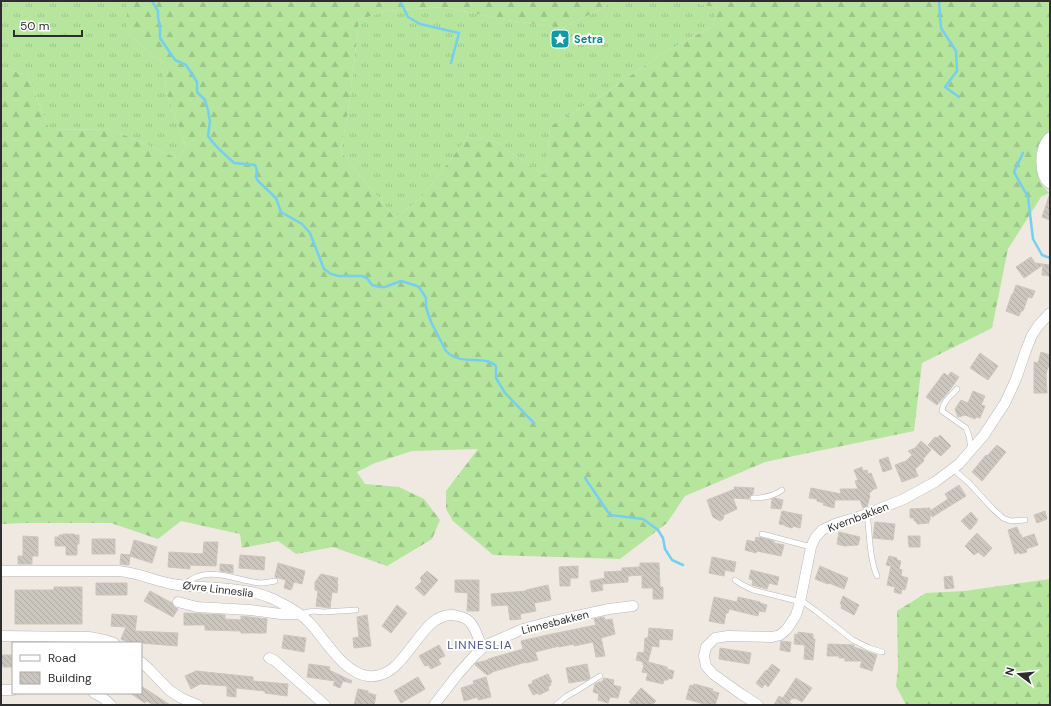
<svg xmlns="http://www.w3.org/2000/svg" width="1051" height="706" viewBox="0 0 1051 706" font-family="'DM Sans',sans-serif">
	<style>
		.grass { fill: url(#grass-tufts) }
		.forest { fill: url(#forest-firs) }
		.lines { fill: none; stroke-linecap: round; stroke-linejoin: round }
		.stream { stroke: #75cff0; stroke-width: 2.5 }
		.building { fill: url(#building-back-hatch); stroke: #cbc5ba }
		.service-casing { stroke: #b4b7c1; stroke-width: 6 }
		.minor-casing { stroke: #b4b7c1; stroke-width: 11 }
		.tertiary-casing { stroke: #b4b7c1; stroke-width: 14 }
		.service { stroke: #fff; stroke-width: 5 }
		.minor { stroke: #fff; stroke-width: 10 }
		.tertiary { stroke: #fff; stroke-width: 13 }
		.labels { text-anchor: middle; stroke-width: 4; stroke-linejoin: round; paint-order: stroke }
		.culture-label { font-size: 11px; font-weight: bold; fill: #0d838f; stroke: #fff; text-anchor: start }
		.street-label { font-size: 11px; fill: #2e2e2e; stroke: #fff }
		.neighbourhood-label { font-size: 12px; letter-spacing: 1px; fill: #4d5680; stroke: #fff }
	</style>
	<defs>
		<pattern id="grass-tufts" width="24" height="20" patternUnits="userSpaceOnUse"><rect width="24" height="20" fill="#b6e59e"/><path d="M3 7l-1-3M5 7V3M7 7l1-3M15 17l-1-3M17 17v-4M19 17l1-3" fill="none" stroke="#9dc588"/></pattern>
		<pattern id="forest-firs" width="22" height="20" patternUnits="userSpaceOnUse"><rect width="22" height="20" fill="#b6e59e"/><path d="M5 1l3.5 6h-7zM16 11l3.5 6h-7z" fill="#9dc588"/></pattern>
		<pattern id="building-back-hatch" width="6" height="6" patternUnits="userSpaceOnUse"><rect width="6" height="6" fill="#cbc7bf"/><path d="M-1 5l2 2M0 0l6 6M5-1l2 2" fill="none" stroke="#afaba4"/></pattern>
	</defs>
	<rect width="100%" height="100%" fill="#efe9e1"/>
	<path class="grass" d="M1 1H127V33L161 62 167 95 186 146 179 159 113 130 49 129 28 76 1 67Z
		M614 1H686L717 8 713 26 662 54 601 96 550 126 546 176 496 142 468 137 421 198 395 218 341 152 350 98 359 20 385 11 444 7 507 20 562 28 599 10Z"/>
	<path class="forest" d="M127 1H614L599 10 562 28 507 20 444 7 385 11 359 20 350 98 341 152 395 218 421 198 468 137 496 142 546 176 550 126 601 96 662 54 713 26 717 8 686 1H1050V130L1040 142 1036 153 1040 182 1049 193 1041 197 1008 249 992 328 922 363 914 431 765 462 685 496 667 523 620 559 493 555 453 521 446 509V491L478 449 412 451 375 463 357 472 365 484 399 487 424 499 440 520 432 539 387 566 333 547 296 554 278 541 242 548 240 534 181 521 158 539 111 523H25L1 524V67L28 76 49 129 113 130 179 159 186 146 167 95 161 62 127 33Z
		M1050 579V705H906L896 686 898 669 897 611 926 593 964 591Z"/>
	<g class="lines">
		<path class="stream" d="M152 1 158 11V18L160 25V38L175 60 186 65 197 82V92L205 100 208 110 210 122 208 136C215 147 225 154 234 163L255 165 257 170 256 177 258 181 276 198 281 212 302 224 310 233 324 269 331 274 339 276H362L367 278 372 285 380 287H385L401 281 414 285 419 287 426 298V307L431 322 446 351C461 367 484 354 496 366V378L505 393 534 423
			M400 1 408 17 420 24 459 33 451 63
			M939 1 941 28 956 51 957 71 945 87 959 97
			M1023 153 1014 172 1028 197 1033 239 1042 255 1050 258
			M585 478 610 515 643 519 658 530 663 538 665 549 672 560 683 565"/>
	</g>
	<path class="building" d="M1049 196 1050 197V220L1042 217Z
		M1031 257 1035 263 1050 265V276L1042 275 1043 265 1024 278 1016 267Z
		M1016 285 1035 291 1032 298 1028 297 1023 311H1021L1019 316 1006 311 1012 294H1013Z
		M1041 352 1050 355V367H1048L1046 374 1047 393H1034V362L1038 363Z
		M980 353 998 366 988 380 970 368Z
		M951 372 959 377 949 391 937 405 926 397 944 373 948 376Z
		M973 391 985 396 981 405 985 406 980 418 976 417 975 419 965 415 958 417 955 409 961 400 968 403Z
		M940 435 951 446 941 456 928 445 935 437 937 438Z
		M921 441 931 450 923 459 924 461 915 469 918 476 902 482 895 465 906 461 912 455 908 451 915 448Z
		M997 445 1006 452 982 481 972 472 986 455 987 456Z
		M888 457 892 469 883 472 879 460Z
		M862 467 863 471 867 470 868 474 871 473 877 488 872 490V491L869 493 870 496 867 507 863 508 860 500H835L834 508 823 505 824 503 817 501V499L809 498 811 488 841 494 840 489H858L855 481 858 480 854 470Z
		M959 485 966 496 932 517 930 514V520H929V523L917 524 916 521H914V518H910V509L930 508V511L948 499 945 494Z
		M734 487 754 488 753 494 750 496 749 499 733 498 737 509 724 515 723 519 720 521 713 517 707 500 735 489Z
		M775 498 783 500 781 509 771 508 772 499Z
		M782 511 802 515 800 528 793 526 792 528 785 526V525L779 524Z
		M1045 511 1047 519 1037 523 1034 515Z
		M971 512 978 520 976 521 977 522 970 530 961 521Z
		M875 522 895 524 893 540 873 538Z
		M1017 527 1020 535 1021 534 1022 538 1034 534 1038 545 1026 549 1027 552 1020 554 1019 552 1015 554 1008 530Z
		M839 532 860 537 858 545 844 546 837 544Z
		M977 533 992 548 984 557 978 552 974 555 965 546Z
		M63 534H74V535H79V544H77V555H66V546H55V537H59V535H63Z
		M23 536 38 537V556H32V564H18V556H23Z
		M908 536H920V547H909Z
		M756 537 759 538V537L774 541V543L784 545 781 556 757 551 756 553 745 550 747 540 755 542Z
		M92 539H115V554H92Z
		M134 540 157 547 152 563 130 556 129 565 120 564 121 554 130 555Z
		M204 542H218L216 566 190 565V569L168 567 169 552 203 554Z
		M240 555 265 557 264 570 239 568Z
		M889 556 897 558V560L901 561 899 569 902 570 901 576 908 578 905 590 902 589 901 594 894 592 895 587 887 585 891 566 886 565Z
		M712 557 736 562 734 572 725 570 724 576 709 573Z
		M278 563 305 571 302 584 294 582 291 590 284 588 286 580 275 577V576Z
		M640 563H659L660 587H663V599H653V588H642V575L628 576V582L602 584 603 590 592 592 590 581 605 578 604 572 622 571V568L640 567Z
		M220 564 233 565V573L220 571Z
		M578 566V578H570V586H560L559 567Z
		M820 566 848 578 844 589 829 583 828 584 815 579Z
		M751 570 779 577 777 585 769 583 767 589 752 585 753 580 749 579Z
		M427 571 438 580 424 596 415 588 422 581 420 578Z
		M321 574 338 578 337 584H338L337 593 332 592 330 608 316 606 318 591 315 590V582Z
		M952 576 954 588 945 589 944 577Z
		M455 580H479V611H467L468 593 455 592Z
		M96 583H127V595H96Z
		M548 585 551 600 534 603 536 611 520 614 521 619 510 620 508 605 492 606 491 594 526 591V590Z
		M54 587H82V624H15V590H54Z
		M150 591 172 603 174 607 178 609 173 617 144 601Z
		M843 596 859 605 854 615 841 608 842 605 840 604Z
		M714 597 737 602 738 597 760 602V603L767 605 765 612 759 611 758 616 729 609 728 613H726L724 624 709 621Z
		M397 605 407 613 391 633 382 626Z
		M184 613 225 615V619L241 620V616L267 619 266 633H241V631L205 630V625H184Z
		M112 614 137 616 135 631 178 633 177 646 141 643H130L121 639 126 627 111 626Z
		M367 615 371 646 354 648 353 638 359 637 357 617Z
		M604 617 605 620 612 619 615 634 601 638 605 656 596 657 593 642 574 646V644L559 647V646L535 652 538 660 526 663V662L492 672V673L487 675 475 665 476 663 488 660V659L523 649 521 641 547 635 596 625 594 619Z
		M649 628 673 630 672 640 659 639V647L652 646 648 662 667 667V669L674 671 672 679 668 678V680H664L663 684 646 680 648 673 642 672 644 665H643V662L636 660 638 652 644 653 645 638H648Z
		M798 632 813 634V639H815L813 660 804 659 805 645 794 644 795 634 798 635Z
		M284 635 306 638 304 652 282 648Z
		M781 641 791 642 790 652 780 650Z
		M828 644 854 645V647L877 655 872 671 860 667 862 661H845V658H839V656H827Z
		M439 645 445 656 438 659 441 664 431 669 428 665 425 666 419 656Z
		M720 648 751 653 749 664 719 659Z
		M1 655H13V667H3V665H1Z
		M309 664 330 667 329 670 352 681 351 683 343 681 340 688 333 685 335 681 307 677Z
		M587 664 590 678 587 680 569 683 566 668Z
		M772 664 780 670 768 687 765 684 762 688 756 683 766 670 767 671Z
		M196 671 253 677V681L288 684 287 696 265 693V691L236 688V697L227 696V686L200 684 191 689 185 676Z
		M548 674 552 682 550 683 551 685 548 687 549 690 539 695 538 693 533 695 528 685 533 683 532 681Z
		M418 677 425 689 401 703 394 691Z
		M486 677 491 697 478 700V697L464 701 461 688 474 684 473 681Z
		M604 678 614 680 613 685 621 687 618 698 610 697 608 703 598 700 599 694 593 692 595 684 599 682H602Z
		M796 678 812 688 802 702 795 698 794 699 792 698 789 702 793 705H774L779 696 783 698Z
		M694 684 713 689 712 691 719 693 715 705H708L686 699 690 685 693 686Z
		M141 686 152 693 170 705H154L147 701 145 703 130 693H141Z
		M641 688 656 701 652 705H633L629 702Z
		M358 689 368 691V693L376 695 374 705H354Z"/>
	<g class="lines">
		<g class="service-casing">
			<path id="service" d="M957 389C951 396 943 401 942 411L966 428 969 436 971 448
				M953 469 969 483 993 509 1003 518 1011 521 1025 520
				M753 498C763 498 774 496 782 490
				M867 514C870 534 869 557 877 576
				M762 534 811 547
				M735 580 741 584 753 590 805 603 816 611 853 640 869 648 882 652
				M184 585C207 564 233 580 260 583 265 583 270 582 275 581
				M300 614 313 611 324 612 356 610
				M556 705 567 696 578 690 600 676"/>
		</g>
		<g class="minor-casing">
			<path id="minor" d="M1 571H119C138 573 153 580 172 584 178 585 184 586 190 586 221 589 253 587 281 603 291 608 301 614 309 622 325 639 343 673 368 676 409 681 419 606 458 616 462 617 466 618 469 621 476 628 479 640 482 648
				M178 602 197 607 250 610 281 614H299
				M1 636 89 637 105 640 114 643
				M269 658 274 660 325 705
				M141 662 149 669 169 690 181 698 198 705
				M1 690H13
				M94 693 103 698 111 705
				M434 705 458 674 476 654 486 645 523 629 549 622 609 609 633 606
				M758 705 741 694 713 674 706 666 704 656 706 647 715 638 728 636 772 637 780 635 787 629 796 615 800 602 811 547 815 538 822 530 835 524 867 514 904 499 935 482 959 464 984 435 1005 403 1016 379 1026 350 1032 335 1038 326 1050 313"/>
		</g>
		<g class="tertiary-casing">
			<path id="tertiary" d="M1050 139C1041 148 1040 174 1050 182"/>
		</g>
		<use href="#service" class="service"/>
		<use href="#minor" class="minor"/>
		<use href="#tertiary" class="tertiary"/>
	</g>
	<defs>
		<g id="sight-square" transform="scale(1)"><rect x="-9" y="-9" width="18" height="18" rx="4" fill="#0f9aa8" stroke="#fff"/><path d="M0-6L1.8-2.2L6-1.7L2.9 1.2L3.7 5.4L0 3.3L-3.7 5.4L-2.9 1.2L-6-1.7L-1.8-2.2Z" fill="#fff"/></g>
	</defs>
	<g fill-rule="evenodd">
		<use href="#sight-square" x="560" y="39"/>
	</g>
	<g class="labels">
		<g class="culture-label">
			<text x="574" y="43">Setra</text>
		</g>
		<g class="street-label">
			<text transform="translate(858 517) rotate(-21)" y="4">Kvernbakken</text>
			<text transform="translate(218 589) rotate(7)" y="4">Øvre Linneslia</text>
			<text transform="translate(555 622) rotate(-14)" y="4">Linnesbakken</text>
		</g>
		<g class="neighbourhood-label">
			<text x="480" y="649">LINNESLIA</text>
		</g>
	</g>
	<rect width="1051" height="706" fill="none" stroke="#2e2e2e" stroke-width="4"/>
	<rect x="12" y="642" width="130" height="52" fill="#ffffff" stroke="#ababab"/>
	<rect x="20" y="655" width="20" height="6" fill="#ffffff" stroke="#ababab"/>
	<text x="48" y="662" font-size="12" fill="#2e2e2e">Road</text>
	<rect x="20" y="672" width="20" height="12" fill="url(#building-back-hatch)" stroke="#ababab"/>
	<text x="48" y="682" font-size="12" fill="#2e2e2e">Building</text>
	<g transform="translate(1019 674) rotate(286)" stroke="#ffffff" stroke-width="3" paint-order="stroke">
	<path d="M0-3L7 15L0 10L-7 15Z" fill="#2e2e2e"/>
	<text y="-6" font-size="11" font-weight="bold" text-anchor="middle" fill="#2e2e2e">N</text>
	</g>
	<path d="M14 30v6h68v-6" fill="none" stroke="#2e2e2e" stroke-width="2"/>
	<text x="20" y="30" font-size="12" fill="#2e2e2e" stroke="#ffffff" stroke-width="3" paint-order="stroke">50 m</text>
</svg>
